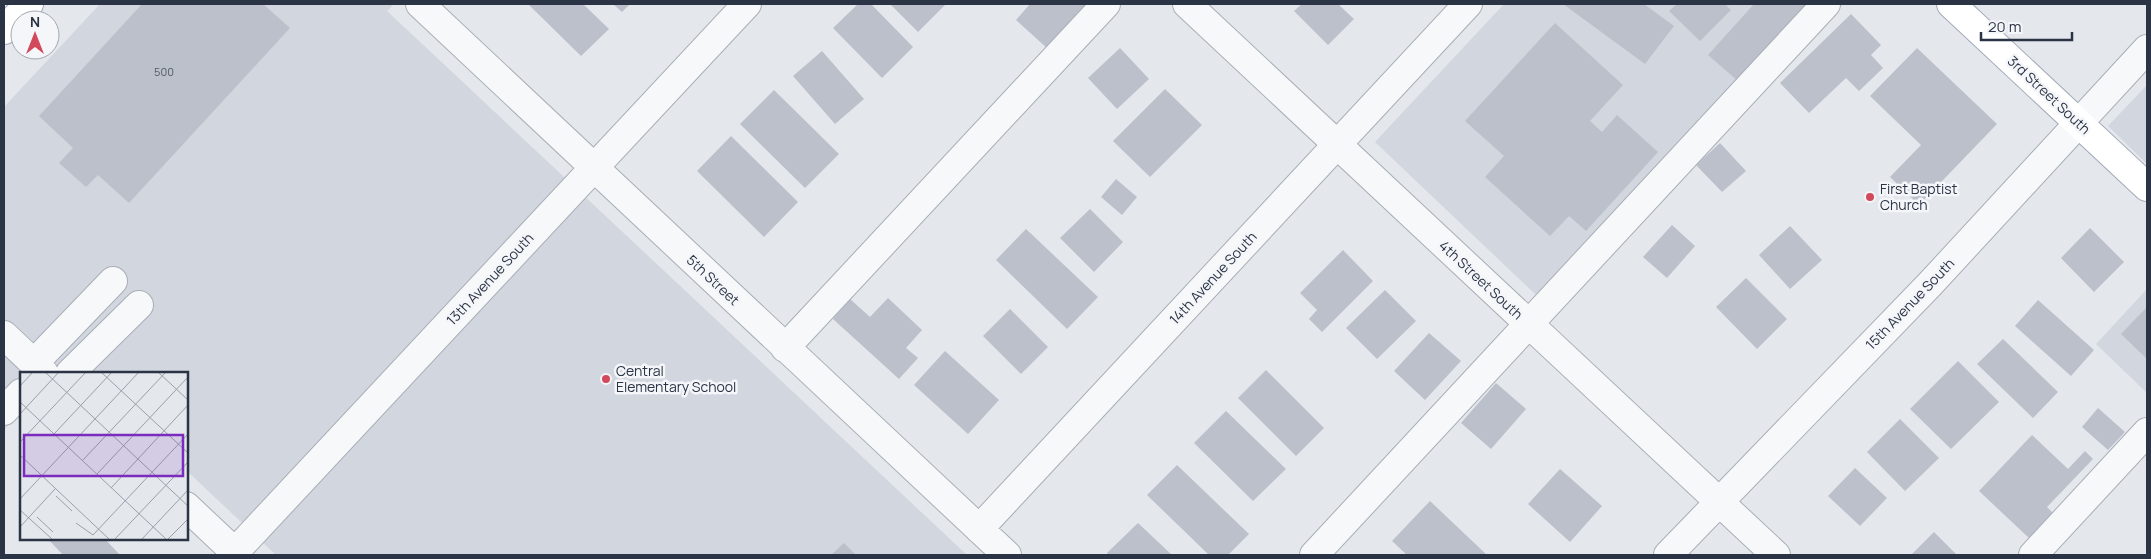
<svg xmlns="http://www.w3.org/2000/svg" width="2151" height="559" viewBox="0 0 2151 559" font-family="Manrope,sans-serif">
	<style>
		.built { fill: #d2d6de }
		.building { fill: #bbc0ca }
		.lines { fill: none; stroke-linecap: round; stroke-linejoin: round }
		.minor-casing { stroke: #a9aeb7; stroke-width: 30 }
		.major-casing { stroke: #a3abb8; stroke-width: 30 }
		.minor { stroke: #f7f8fa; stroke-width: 28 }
		.major { stroke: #fff; stroke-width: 28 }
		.poi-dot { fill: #d1495b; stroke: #f4f6f9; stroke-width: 2 }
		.labels { text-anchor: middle; stroke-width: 5; stroke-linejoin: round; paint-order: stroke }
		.number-label { font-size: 11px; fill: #4f5766 }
		.street-label { font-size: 14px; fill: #2b3445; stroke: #f4f6f9 }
		.poi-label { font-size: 14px; fill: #2b3445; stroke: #f4f6f9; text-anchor: start }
		.inset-road { fill: none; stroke: #9a9fa9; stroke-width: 1 }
		.view { fill: #7b2cbf; fill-opacity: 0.15; stroke: #7b2cbf; stroke-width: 2.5 }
		.inset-edge { fill: none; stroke: #2b3445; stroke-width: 2.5 }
	</style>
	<rect width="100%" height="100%" fill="#e4e7ec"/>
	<path class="built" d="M100 4H394L387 11 967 555H276L186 470V373H21V412L4 430V107Z
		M1504 4H1843L1555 313 1375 142Z
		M2147 85V164L2108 126Z
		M2147 289V393L2096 344Z"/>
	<path class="building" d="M142 4H263L290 28 129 203 98 175 86 187 59 163 73 148 39 116Z
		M528 4H583L609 29 581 56Z
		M613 4H630L622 12Z
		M858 4H871L913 47 882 78 833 28Z
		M890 4H946L918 32Z
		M1030 4H1089L1048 49 1016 20Z
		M1302 4H1338L1354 19 1328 45 1294 11Z
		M1563 4H1644L1674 26 1645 64Z
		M1677 4H1725L1731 10 1700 41 1669 11Z
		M1754 4H1807L1738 81 1708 55Z
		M1851 14 1881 45 1871 55 1883 68 1859 91 1846 78 1809 113 1780 83Z
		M1555 23 1623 85 1590 121 1602 132 1617 115 1658 152 1586 231 1569 216 1550 236 1485 177 1504 156 1465 121Z
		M1120 48 1149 79 1117 109 1088 78Z
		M1917 48 1997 124 1919 205 1890 177 1921 145 1870 96Z
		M822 51 864 99 835 124 793 76Z
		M1165 89 1202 125 1150 177 1113 141Z
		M774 90 839 154 805 188 740 124Z
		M731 136 798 202 764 237 697 171Z
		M1720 143 1746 171 1722 192 1696 165Z
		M1116 179 1137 197 1122 215 1101 197Z
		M1090 209 1123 242 1094 272 1060 238Z
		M1672 225 1695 246 1667 278 1643 257Z
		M1790 226 1822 260 1790 289 1759 255Z
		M2090 228 2124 262 2094 292 2061 258Z
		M1026 229 1098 297 1067 329 996 260Z
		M1343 250 1373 281 1322 332 1309 319 1317 310 1300 293Z
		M1746 278 1787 319 1757 349 1716 307Z
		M1385 290 1416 321 1377 359 1346 328Z
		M888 298 922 330 906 348 918 358 899 379 833 319 850 299 870 317Z
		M2038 300 2094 350 2071 376 2015 326Z
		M2147 307V359L2121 334Z
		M1010 309 1048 347 1021 374 983 336Z
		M1429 333 1461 361 1425 400 1394 371Z
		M2003 339 2058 392 2033 418 1977 364Z
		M945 351 999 400 968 434 914 385Z
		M1958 361 1999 402 1951 449 1910 409Z
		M1266 370 1324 428 1296 456 1238 398Z
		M1496 383 1526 409 1491 449 1461 423Z
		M2098 408 2125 432 2108 450 2082 427Z
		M1226 411 1286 469 1253 501 1194 443Z
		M1900 419 1939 458 1905 491 1867 452Z
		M2032 435 2068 469 2085 451 2093 459 2047 507 2053 513 2029 538 1979 491Z
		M1177 465 1249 534 1228 555H1209L1147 495Z
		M1855 468 1887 498 1860 526 1828 496Z
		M1560 469 1602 506 1570 542 1528 504Z
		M1430 501 1487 555H1407L1392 541Z
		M1138 523 1172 555H1109L1107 553Z
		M1934 532 1957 555H1911Z
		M49 538H104L120 555H63L48 539Z
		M844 543 856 555H831Z"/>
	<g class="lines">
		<g class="minor-casing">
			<path id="minor" d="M420 4 1007 555
				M1187 4 1776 555
				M4 335 44 373
				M785 348 1106 4
				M34 363 113 281
				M70 373 139 305
				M4 411 21 393
				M186 506 238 555
				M979 529 1468 4
				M232 555 747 4
				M1314 555 1826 4
				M1668 555 1931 283 2147 49
				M2033 555 2147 432"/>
		</g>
		<g class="major-casing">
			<path id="major" d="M1951 4 2147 187
				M4 30 29 4"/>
		</g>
		<use href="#minor" class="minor"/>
		<use href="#major" class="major"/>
	</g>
	<g class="poi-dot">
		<circle cx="1870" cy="197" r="5"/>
		<circle cx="606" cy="379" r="5"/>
	</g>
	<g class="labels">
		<g class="number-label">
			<text x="164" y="76">500</text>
		</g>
		<g class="street-label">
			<text transform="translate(2049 95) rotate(43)" y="5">3rd Street South</text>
			<text transform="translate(1213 278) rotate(-47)" y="5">14th Avenue South</text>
			<text transform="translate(490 279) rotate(-47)" y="5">13th Avenue South</text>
			<text transform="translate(713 280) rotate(43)" y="5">5th Street</text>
			<text transform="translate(1481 280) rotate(43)" y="5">4th Street South</text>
			<text transform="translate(1910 304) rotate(-46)" y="5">15th Avenue South</text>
		</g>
		<g class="poi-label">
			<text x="1880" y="194">First Baptist<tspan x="1880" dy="16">Church</tspan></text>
			<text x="616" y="376">Central<tspan x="616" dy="16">Elementary School</tspan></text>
		</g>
	</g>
	<g transform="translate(20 372)">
		<rect width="168" height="168" fill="#e4e7ec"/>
		<path class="inset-road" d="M25 0 168 134M81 0 168 81M138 0 168 28M0 14 13 0M0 30 146 167M0 42 39 0M34 62 92 0M0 70 66 0M0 83 89 167M62 89 146 0M77 102 168 5M91 116 168 33M36 124 52 139M0 127 119 0M0 138 32 167M17 145 33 160M56 151 73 163 168 62M0 155 35 117M95 167 168 90M122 167 168 118M148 167 168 147"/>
		<path class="view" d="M4 63H163V104H4Z"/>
		<rect width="168" height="168" class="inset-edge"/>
	</g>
	<rect width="2151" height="559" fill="none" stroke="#2b3445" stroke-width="10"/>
	<g transform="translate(35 35)"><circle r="24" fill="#f4f6f9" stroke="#a4a8b1"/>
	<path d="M0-4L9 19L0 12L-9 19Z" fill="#d1495b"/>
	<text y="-8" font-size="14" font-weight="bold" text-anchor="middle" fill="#2b3445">N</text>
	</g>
	<path d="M1981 32v8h91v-8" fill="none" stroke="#2b3445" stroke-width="2.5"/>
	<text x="1988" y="32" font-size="15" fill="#2b3445" stroke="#f4f6f9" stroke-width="4" paint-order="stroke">20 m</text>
</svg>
